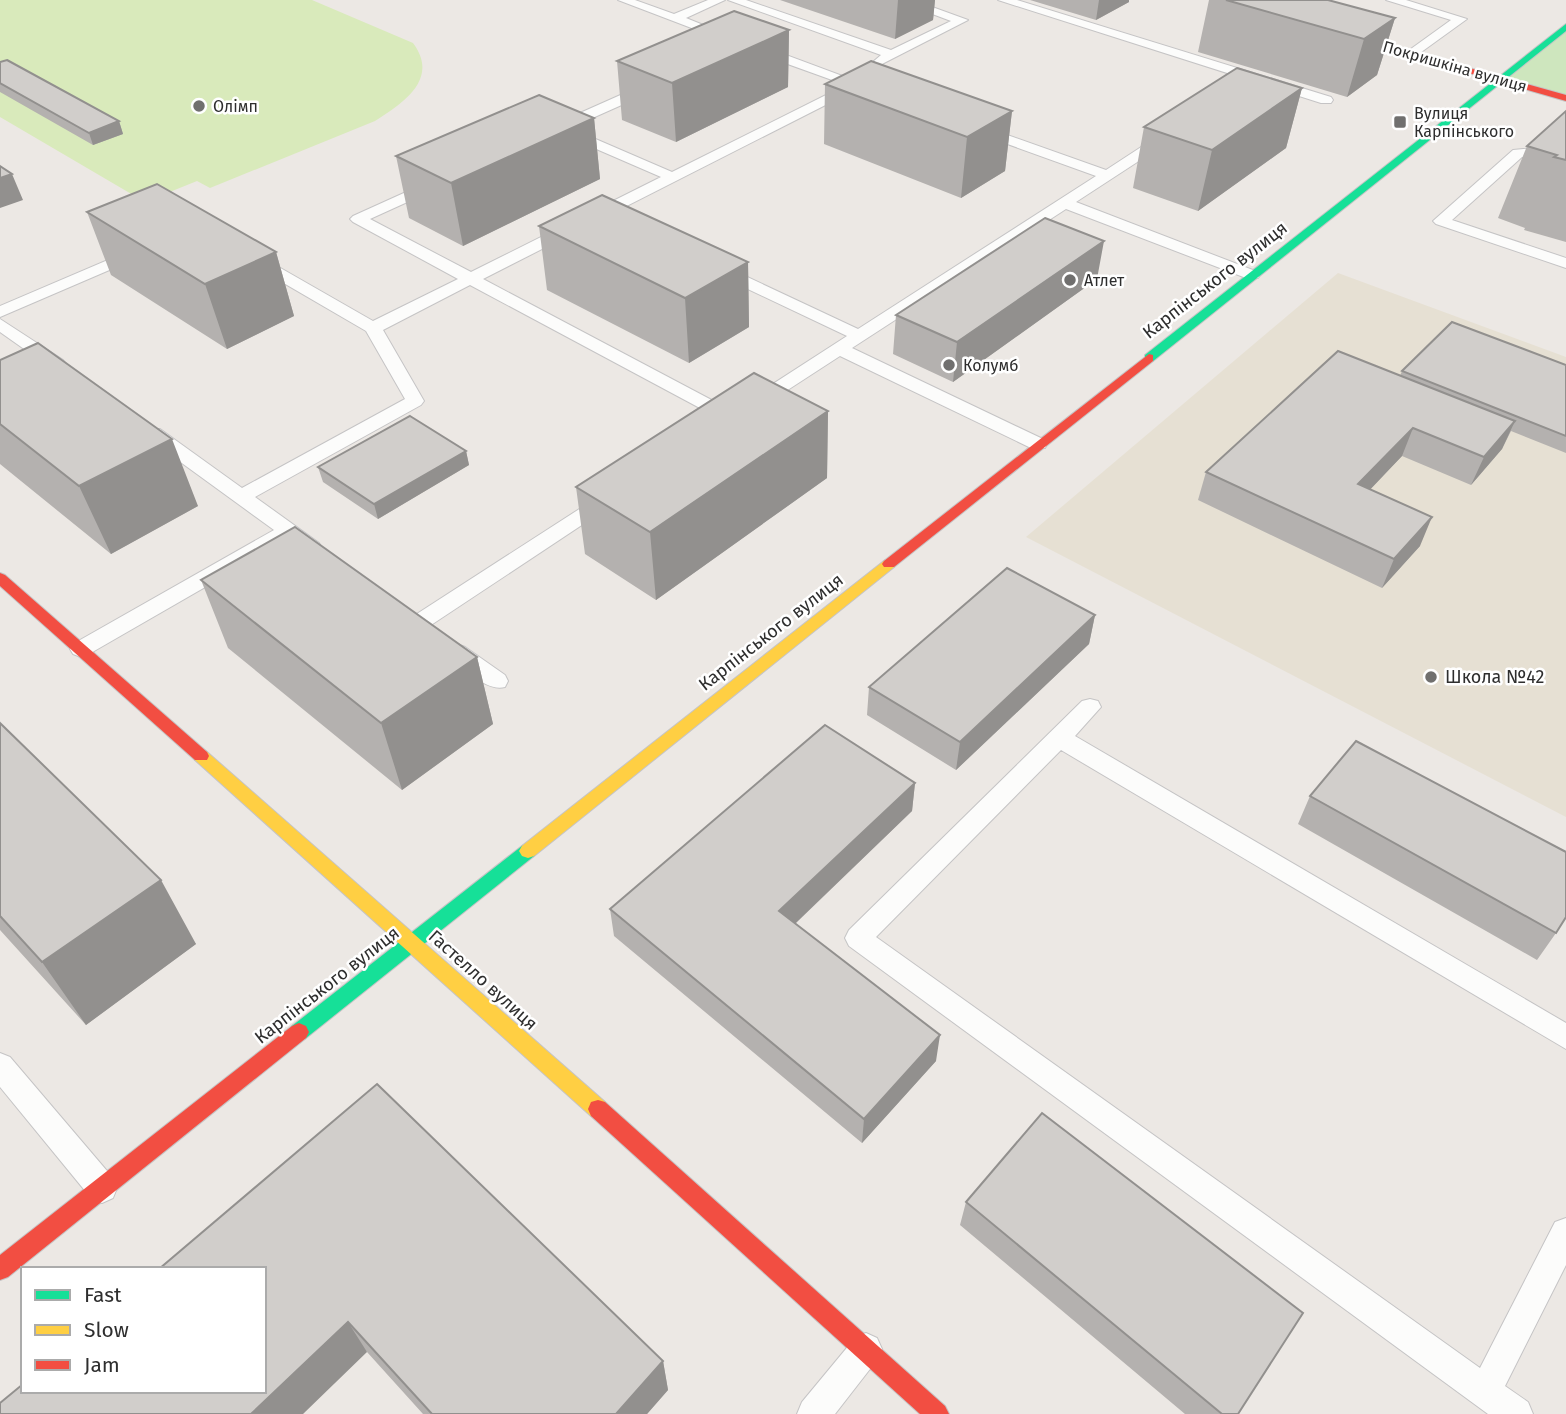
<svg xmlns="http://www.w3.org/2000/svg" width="1566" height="1414" viewBox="0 0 1566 1414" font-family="'Fira Sans',sans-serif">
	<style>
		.education { fill: #e6e0d3 }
		.green { fill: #cee6be }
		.pitch { fill: #d9eabb }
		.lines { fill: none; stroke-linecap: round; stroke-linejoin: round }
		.lane-casing { stroke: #c5c4c5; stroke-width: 2 }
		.fast-casing { stroke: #c5c4c5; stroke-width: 2 }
		.slow-casing { stroke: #c5c4c5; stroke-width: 2 }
		.jam-casing { stroke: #c5c4c5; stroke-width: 2 }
		.lane { fill: #fcfcfb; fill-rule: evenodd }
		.fast { fill: #16e098; fill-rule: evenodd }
		.slow { fill: #ffcf43; fill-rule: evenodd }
		.jam { fill: #f24e42; fill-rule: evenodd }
		.wall { fill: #b4b1af }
		.shaded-wall { fill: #92908e }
		.building { fill: #d1cecb; stroke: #92908e; stroke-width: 2 }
		.poi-dot { fill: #706f6e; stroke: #fff; stroke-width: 2.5 }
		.labels { text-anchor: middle; stroke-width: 5; stroke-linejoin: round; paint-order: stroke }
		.far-street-label { font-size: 16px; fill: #2e2e2e; stroke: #fff }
		.far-poi-label { font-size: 16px; fill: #2e2e2e; stroke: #fff; text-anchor: start }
		.street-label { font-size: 18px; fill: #2e2e2e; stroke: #fff }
		.poi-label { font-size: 18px; fill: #2e2e2e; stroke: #fff; text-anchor: start }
	</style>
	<rect width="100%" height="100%" fill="#ece8e4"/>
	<path class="education" d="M1338 273 1566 357V817L1026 537Z"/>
	<path class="green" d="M1566 27V98L1499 79Z"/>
	<path class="pitch" d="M0 0H312L413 43C440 79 403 103 375 121L210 188 197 181 145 202 0 117Z"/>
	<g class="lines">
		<g class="lane-casing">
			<path id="lane" d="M618 0H635L674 14 708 0H725L686 18 733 37 731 40H723Z
				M728 0H746L891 50 951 21 895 0H913L968 20 880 65 874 61 881 55Z
				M998 0H1017L1331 97 1333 100 1331 103H1321Z
				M1386 0H1406L1467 19 1413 58 1407 54 1408 51 1451 20Z
				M759 45 872 87 865 91 857 89 483 279 738 414 741 418 738 422H726L470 285 383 330 424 401 421 405 255 497 319 543 322 548 319 553H305L287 540 89 654 81 657 73 654 70 649 73 644 274 530 146 437 144 433 146 429H160L242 488 405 399 366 331 251 264 249 261 251 258H263L373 321 458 279 353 222 350 219 353 216 426 183H436L438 186 436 189 370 219 471 272 661 177 564 135 563 131H553V125L643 85H653V91L570 128 672 172 846 85 754 52 753 49Z
				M979 125 1106 170 1158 136H1168V142L1076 202 1258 272 1260 275 1258 278H1246L1066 209 852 348 1045 440 1047 444 1045 448H1031L840 356 763 406H751L748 402 751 398 847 336 714 273 712 270 714 267H726L858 329 1096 176 974 132 972 129Z
				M1566 145V153L1522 157 1452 220 1566 258V268L1436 224 1433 221 1513 150Z
				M136 248 142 250 144 253 142 256 0 317V306Z
				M0 319 63 360 66 364 63 368H51L0 332Z
				M605 495 612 497 615 501 612 505 425 629 417 631 409 629 406 624 409 619 598 497Z
				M457 644 465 647 505 675 508 681 505 687C486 692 464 668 449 657L446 652 449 647Z
				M1090 699 1098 701 1101 707 1075 736 1566 1023V1049L1061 750 876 937 1480 1368 1555 1222 1566 1218V1265L1505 1386 1528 1402 1533 1414H1488L849 946 845 938 849 930 1082 701Z
				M0 1053 10 1057 113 1178 117 1188 113 1198 102 1203 91 1198 0 1087Z
				M866 1333 877 1338 882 1349 877 1360 835 1414H797L802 1402 855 1338Z"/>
		</g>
		<g class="fast-casing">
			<path id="fast" d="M1566 24V31L1153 361H1145V355Z
				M528 844 534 846 537 851 534 856 306 1038 299 1041 292 1038 289 1032 292 1026 522 846Z"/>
		</g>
		<g class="slow-casing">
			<path id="slow" d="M889 559 894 561 896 564 894 567 534 856 528 858 522 856 519 851 522 846 884 561Z
				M201 750 207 752 605 1102 608 1109 605 1116 598 1118 591 1116 195 760 193 756 195 752Z"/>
		</g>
		<g class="jam-casing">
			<path id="jam" d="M1333 30 1566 95V101L1333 34Z
				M1149 354 1153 355V361L894 567H884L882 564 884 561Z
				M0 573 5 575 207 752 209 756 207 760H195L0 586Z
				M299 1023 306 1026 309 1032 306 1038 8 1277 0 1280V1255L292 1026Z
				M598 1100 605 1102 945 1406 949 1414H920L591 1116 588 1109 591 1102Z"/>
		</g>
		<use href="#lane" class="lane"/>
		<use href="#fast" class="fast"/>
		<use href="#slow" class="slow"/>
		<use href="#jam" class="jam"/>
	</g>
	<path class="wall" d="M780 0H935L933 20 895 39Z
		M1030 0H1129V2L1096 20Z
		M1209 0H1328L1395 18 1377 75 1347 97 1198 52Z
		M789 30 788 87 676 142 622 120 617 61Z
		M0 62 119 121 123 134 93 145 0 92Z
		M825 84 1012 111 1005 171 961 198 824 144Z
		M1302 88 1286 148 1198 211 1133 188 1144 127Z
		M1566 111V242L1524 230 1525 228 1498 218 1527 146Z
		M594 118 600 179 463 246 409 218 396 156Z
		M87 212 276 252 294 316 227 349 111 275Z
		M539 226 748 262 749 327 689 363 547 290Z
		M1097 279 953 382 893 354 896 315Z
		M0 360 198 506 111 554 0 464Z
		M1566 365V453L1511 431 1502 449 1471 485 1402 456 1370 489 1420 546 1382 588 1198 500 1206 472 1400 376 1402 371Z
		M828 411 827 478 656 600 585 554 576 487Z
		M466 451 469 465 378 519 323 482 318 467Z
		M201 580 477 657 493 724 402 790 228 648Z
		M1095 615 1089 644 956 770 867 715 869 687Z
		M0 723 196 944 86 1025 0 930Z
		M915 783 912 811 795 924 936 1061 862 1143 614 936 610 909Z
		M1310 796 1556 933 1537 960 1298 824Z
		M966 1202 1238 1414H1185L960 1225Z
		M264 1269 663 1361 668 1390 647 1414H423L367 1352Z"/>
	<path class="shaded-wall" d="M898 0H935L933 20 895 39Z
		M1099 0H1129V2L1096 20Z
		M1395 18 1377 75 1347 97 1364 39Z
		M789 30 788 87 676 142 672 83Z
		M1302 88 1286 148 1198 211 1212 150Z
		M1012 111 1005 171 961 198 967 137Z
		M594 118 600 179 463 246 451 183Z
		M119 121 123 134 93 145 89 133Z
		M12 174 23 200 0 208V178Z
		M1104 241 1097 279 953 382 957 342Z
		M276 252 294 316 227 349 205 284Z
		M748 262 749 327 689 363 685 298Z
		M828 411 827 478 656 600 650 532Z
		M1515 421 1502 449 1471 485 1484 457Z
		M1413 428 1402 456 1348 513 1358 484Z
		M172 439 198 506 111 554 79 486Z
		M466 451 469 465 378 519 374 504Z
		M1432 517 1420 546 1382 588 1394 559Z
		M1095 615 1089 644 956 770 960 742Z
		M477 657 493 724 402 790 381 723Z
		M915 783 912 811 779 939V911Z
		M161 880 196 944 86 1025 42 962Z
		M940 1035 936 1061 862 1143 864 1119Z
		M348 1322 367 1352 303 1414H251Z
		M663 1361 668 1390 647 1414H616Z"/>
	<path class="building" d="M1226 0H1328L1395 18 1364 39Z
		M734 11 789 30 672 83 617 61Z
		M7 60 119 121 89 133 0 83V62Z
		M871 61 1012 111 967 137 825 84Z
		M1237 68 1302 88 1212 150 1144 127Z
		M539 95 594 118 451 183 396 156Z
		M1566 111V160L1554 157 1557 155 1527 146Z
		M0 166 12 174 0 178Z
		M157 184 276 252 205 284 87 212Z
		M602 195 748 262 685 298 539 226Z
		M1045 218 1104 241 957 342 896 315Z
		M1452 322 1566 365V436L1402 371Z
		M38 343 172 439 79 486 0 424V360Z
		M1338 351 1515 421 1484 457 1413 428 1358 484 1432 517 1394 559 1206 472Z
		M754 373 828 411 650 532 576 487Z
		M410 416 466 451 374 504 318 467Z
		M295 527 477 657 381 723 201 580Z
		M1007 568 1095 615 960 742 869 687Z
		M0 723 161 880 42 962 0 916Z
		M825 725 915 783 779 911 940 1035 864 1119 610 909Z
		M1356 741 1566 852V917L1556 933 1310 796Z
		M377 1084 663 1361 616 1414H432L348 1322 251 1414H0V1403L23 1384V1391H264V1269H159Z
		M1042 1113 1303 1313 1238 1414H1222L966 1202Z"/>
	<g class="poi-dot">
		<circle cx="199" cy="106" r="7"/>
		<rect x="1393" y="115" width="14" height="14" rx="3.5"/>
		<circle cx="1070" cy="280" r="7"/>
		<circle cx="949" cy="365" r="7"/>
		<circle cx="1431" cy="677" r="7"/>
	</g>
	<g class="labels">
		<g class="far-street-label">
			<text transform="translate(1455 66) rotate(16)" y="6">Покришкіна вулиця</text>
		</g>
		<g class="far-poi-label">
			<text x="213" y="112">Олімп</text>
			<text x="1414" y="119">Вулиця<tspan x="1414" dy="18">Карпінського</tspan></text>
			<text x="1084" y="286">Атлет</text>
			<text x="963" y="371">Колумб</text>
		</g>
		<g class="street-label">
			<text transform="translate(1215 280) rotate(-38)" y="6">Карпінського вулиця</text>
			<text transform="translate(771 632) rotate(-38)" y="6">Карпінського вулиця</text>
			<text transform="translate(483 980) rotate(42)" y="6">Гастелло вулиця</text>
			<text transform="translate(327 985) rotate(-38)" y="6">Карпінського вулиця</text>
		</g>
		<g class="poi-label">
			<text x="1445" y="683">Школа №42</text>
		</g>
	</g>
	<rect x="21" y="1267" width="245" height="126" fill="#ffffff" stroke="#ababab" stroke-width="2"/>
	<rect x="35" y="1290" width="35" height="10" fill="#16e098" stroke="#ababab" stroke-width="2"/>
	<text x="84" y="1302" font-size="21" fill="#2e2e2e">Fast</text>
	<rect x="35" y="1325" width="35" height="10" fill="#ffcf43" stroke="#ababab" stroke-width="2"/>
	<text x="84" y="1337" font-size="21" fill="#2e2e2e">Slow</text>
	<rect x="35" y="1360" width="35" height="10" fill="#f24e42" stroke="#ababab" stroke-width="2"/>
	<text x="84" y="1372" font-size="21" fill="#2e2e2e">Jam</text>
</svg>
